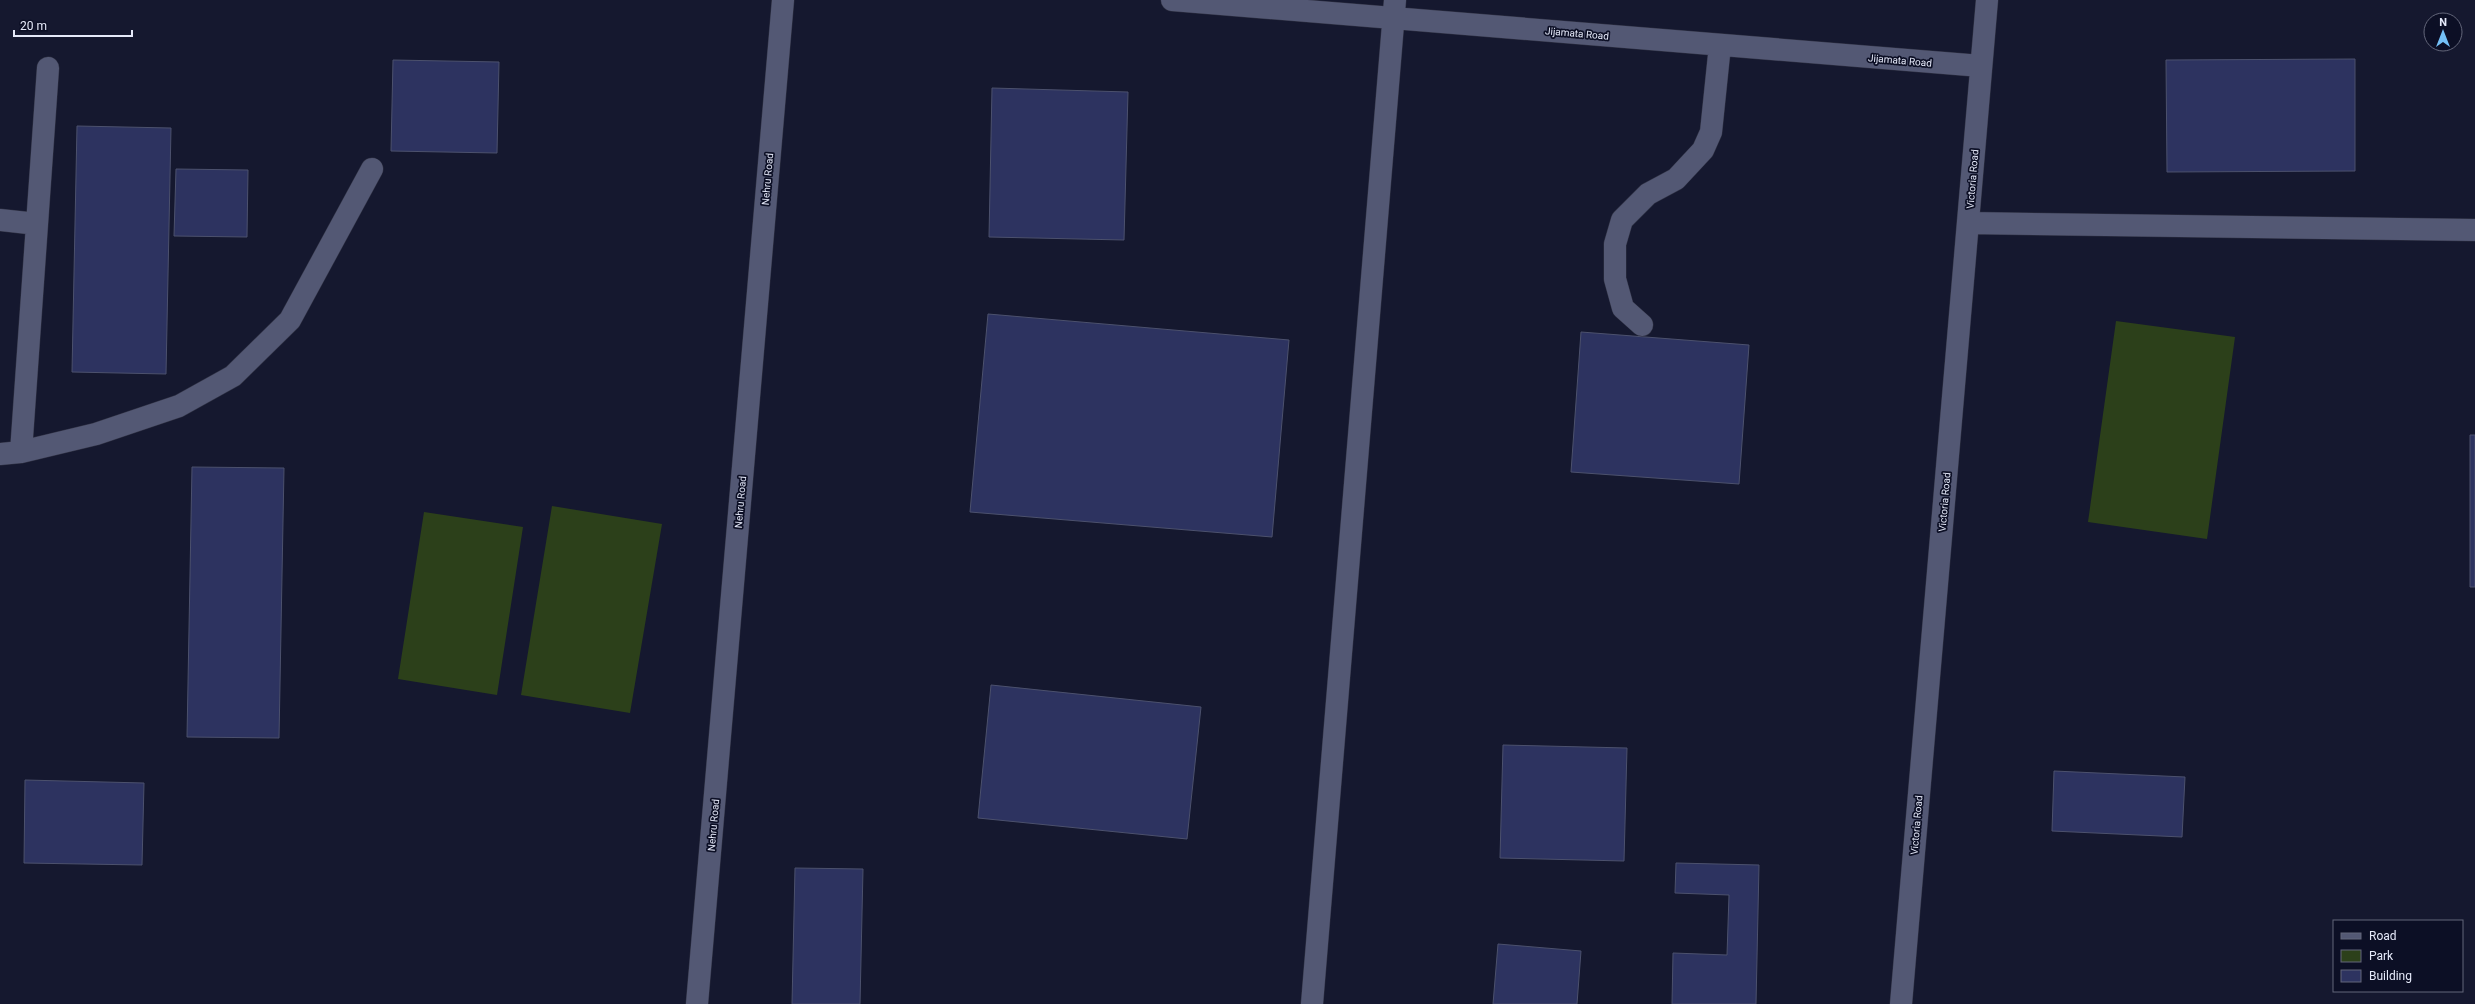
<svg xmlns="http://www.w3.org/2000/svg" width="2475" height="1004" viewBox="0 0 2475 1004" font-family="Roboto,sans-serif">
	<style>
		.green { fill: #2c401a }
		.building { fill: #2d3360; stroke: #4c516d }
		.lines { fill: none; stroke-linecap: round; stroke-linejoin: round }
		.minor-casing { stroke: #303244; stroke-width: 23 }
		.minor { stroke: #535874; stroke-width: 22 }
		.labels { text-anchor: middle; stroke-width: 3.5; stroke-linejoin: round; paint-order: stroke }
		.street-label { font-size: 10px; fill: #e5e9f9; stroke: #0c0f25 }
	</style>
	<rect width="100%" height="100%" fill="#15182f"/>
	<path class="green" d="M2116 321 2235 337 2207 539 2088 522Z
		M552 506 662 524 630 713 521 695Z
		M424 512 523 527 497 695 398 679Z"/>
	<path class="building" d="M2355 59V171L2167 172 2166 60Z
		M393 60 499 62 497 153 391 151Z
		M992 88 1128 92 1124 240 989 237Z
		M77 126 171 128 166 374 72 372Z
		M176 169 248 170 247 237 174 236Z
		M988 314 1289 340 1272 537 970 512Z
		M1581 332 1749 345 1739 484 1571 472Z
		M2470 435H2475V587H2470Z
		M192 467 284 468 279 738 187 737Z
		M991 685 1201 707 1187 839 978 818Z
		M1503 745 1627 748 1624 861 1500 858Z
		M2054 771 2185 777 2182 837 2052 831Z
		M25 780 144 783 142 865 24 863Z
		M1676 863 1759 865 1756 1004H1672L1673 953 1727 955 1729 895 1675 893Z
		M795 868 863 869 860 1004H792Z
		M1498 944 1581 951 1577 1004H1493Z"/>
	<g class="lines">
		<g class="minor-casing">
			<path id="minor" d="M1172 0 1981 66
				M0 220 37 224
				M1968 223 2475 230
				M1642 325 1623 308 1615 279V244L1622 220 1648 194 1676 179 1703 150 1711 132 1720 45
				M21 452 48 68
				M0 454 21 452 96 434 179 406 233 376 290 320 372 169
				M697 1004 783 0
				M1312 1004 1395 0
				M1901 1004 1987 0"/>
		</g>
		<use href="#minor" class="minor"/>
	</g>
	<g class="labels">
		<g class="street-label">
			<text transform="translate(1577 33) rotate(5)" y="4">Jijamata Road</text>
			<text transform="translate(1900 60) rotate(5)" y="4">Jijamata Road</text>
			<text transform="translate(767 179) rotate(-85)" y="4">Nehru Road</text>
			<text transform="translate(1972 179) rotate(-85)" y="4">Victoria Road</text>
			<text transform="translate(740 502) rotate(-85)" y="4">Nehru Road</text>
			<text transform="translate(1944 502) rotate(-85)" y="4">Victoria Road</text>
			<text transform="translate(713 825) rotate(-85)" y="4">Nehru Road</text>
			<text transform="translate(1916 825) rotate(-85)" y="4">Victoria Road</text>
		</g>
	</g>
	<rect x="2333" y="920" width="130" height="72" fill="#0c0f25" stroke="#63667a"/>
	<rect x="2341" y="933" width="20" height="6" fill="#535874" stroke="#63667a"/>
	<text x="2369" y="940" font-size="12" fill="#e5e9f9">Road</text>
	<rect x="2341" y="950" width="20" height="12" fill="#2c401a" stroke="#63667a"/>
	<text x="2369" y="960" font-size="12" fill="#e5e9f9">Park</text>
	<rect x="2341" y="970" width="20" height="12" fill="#2d3360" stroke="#63667a"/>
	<text x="2369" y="980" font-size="12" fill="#e5e9f9">Building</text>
	<g transform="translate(2443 32)"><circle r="19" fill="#0c0f25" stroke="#63667a"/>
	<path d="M0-3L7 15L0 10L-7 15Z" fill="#74c0f6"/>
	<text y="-6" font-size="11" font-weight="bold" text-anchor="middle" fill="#e5e9f9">N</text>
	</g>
	<path d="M14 30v6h118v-6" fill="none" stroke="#e5e9f9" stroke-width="2"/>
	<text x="20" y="30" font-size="12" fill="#e5e9f9" stroke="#0c0f25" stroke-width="3" paint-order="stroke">20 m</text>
</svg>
